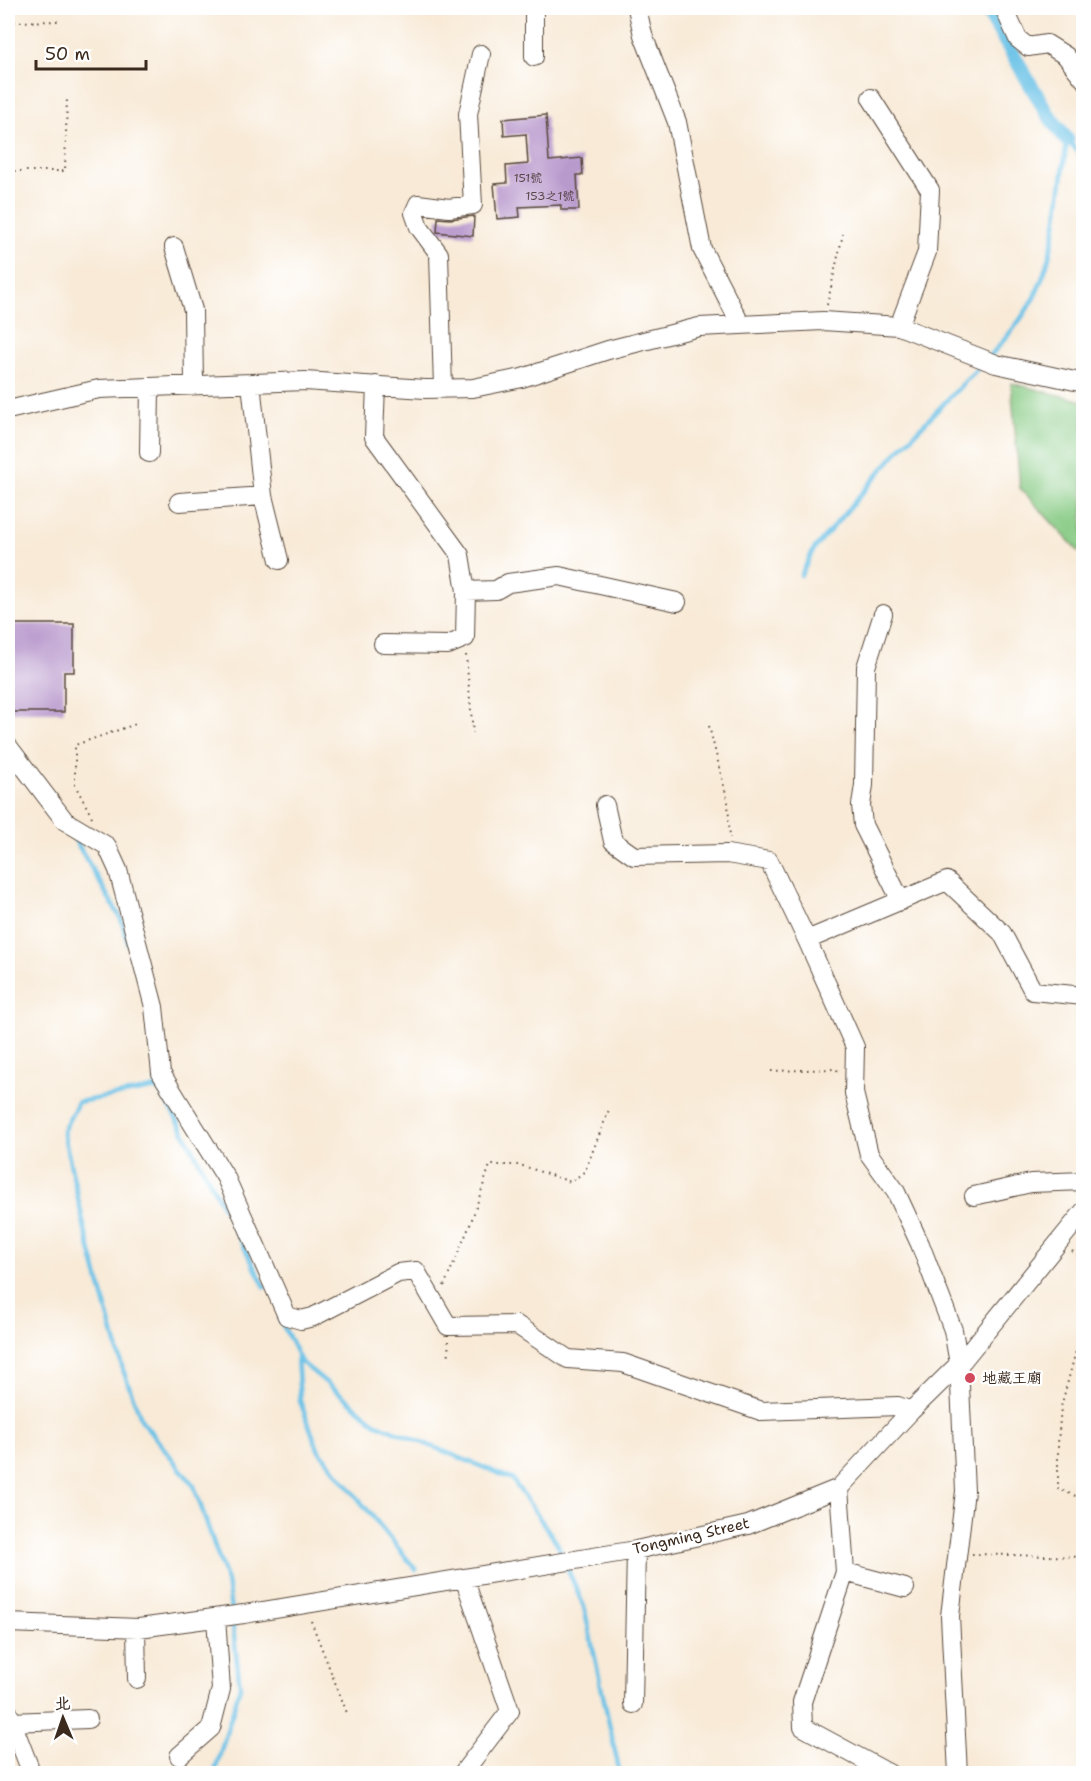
<svg xmlns="http://www.w3.org/2000/svg" width="1091" height="1781" viewBox="0 0 1091 1781" font-family="'Shantell Sans','LXGW WenKai TC',sans-serif">
	<style>
		.green { fill: #86ca83; stroke: #607a50; stroke-width: 1.5 }
		.lines { fill: none; stroke-linecap: round; stroke-linejoin: round }
		.stream { stroke: #6ac2e7; stroke-width: 4.5 }
		.canal { stroke: #6ac2e7; stroke-width: 15 }
		.building { fill: #b99acd }
		.minor-casing { stroke: #57473a; stroke-width: 20 }
		.path { stroke: #57473a; stroke-width: 2; stroke-dasharray: 1.5 4.5; stroke-linecap: butt }
		.minor { stroke: #fff; stroke-width: 18 }
		.poi-dot { fill: #d1495b; stroke: #fff; stroke-width: 2 }
		.labels { text-anchor: middle; stroke-width: 4.5; stroke-linejoin: round; paint-order: stroke }
		.number-label { font-size: 12px; fill: #5a464a }
		.poi-label { font-size: 15px; fill: #3b2a1e; stroke: #fff; text-anchor: start }
		.street-label { font-size: 15px; fill: #3b2a1e; stroke: #fff }
	</style>
	<rect width="100%" height="100%" fill="#fff"/>
	<filter id="ink" filterUnits="userSpaceOnUse"><feTurbulence type="fractalNoise" baseFrequency=".0167" numOctaves="2"/><feDisplacementMap in="SourceGraphic" scale="12" xChannelSelector="R" yChannelSelector="G"/><feConvolveMatrix kernelMatrix="1 2 1 2 8 2 1 2 1" color-interpolation-filters="sRGB"/></filter>
	<filter id="wash" filterUnits="userSpaceOnUse"><feTurbulence type="fractalNoise" baseFrequency=".008" numOctaves="4" result="noise"/><feDisplacementMap in="SourceGraphic" scale="24" xChannelSelector="R" yChannelSelector="G"/><feGaussianBlur stdDeviation="1.35" result="paint"/><feColorMatrix in="noise" values="0 0 0 0 0 0 0 0 0 0 0 0 0 0 0 0 0 1.4 0 .05"/><feComposite in="paint" operator="in"/></filter>
	<g filter="url(#wash)">
		<rect width="100%" height="100%" fill="#f8ead7"/>
		<path class="green" d="M1011 383 1083 401V556L1020 488Z"/>
		<g class="lines">
			<path class="stream" d="M1067 140 1084 158
				M990 356C1008 336 1027 314 1038 289 1058 243 1060 189 1067 140
				M801 575 814 549 899 450 982 364
				M70 831 121 919 128 943
				M156 1080 158 1088 179 1123 265 1287
				M158 1088 78 1102 63 1131 85 1230 123 1370 142 1421 194 1486 227 1582 231 1610
				M280 1319 301 1362 377 1424 512 1479 557 1543 563 1557
				M297 1356 300 1401 318 1449 416 1570
				M566 1565 584 1607 620 1774
				M214 1774 240 1687 232 1619"/>
			<path class="canal" d="M986 8 1047 113 1067 140"/>
		</g>
		<g id="blocks">
			<path class="building" d="M546 115 549 161 582 158 583 175H577L579 210H561V205L519 207 520 217 497 219 494 184 507 183 506 166 528 164 526 134 504 136 503 119Z
				M474 216 473 236 437 232 438 218 450 219Z
				M8 624H74V672H64V712H10Z"/>
		</g>
	</g>
	<g filter="url(#ink)">
		<use href="#blocks" fill-opacity="0" stroke="#57473a" stroke-width="1.5"/>
		<g class="lines">
			<g class="minor-casing">
				<path id="minor" d="M534 8V57
					M637 8 643 35 677 122 702 249 741 325
					M1004 8 1018 39 1028 47 1047 44 1066 56 1084 79
					M871 98 930 190 927 252 899 326
					M174 247 193 310 194 386
					M251 383 263 496 279 560
					M376 385 374 437 460 555 466 591
					M443 388 439 254 419 227 414 213 418 204 449 208 473 205 468 114 481 54
					M8 410 99 389 305 381 425 389 473 388 522 378 608 350 699 327 823 321 899 326 996 364 1084 383
					M149 453 150 388
					M179 502 263 496
					M883 614 866 667 864 785 861 805 863 825 901 901
					M383 644 448 645 465 638 466 591 496 590 508 583 559 576 677 602
					M8 746 65 821 107 846 118 870 154 1007 161 1073 226 1178 287 1316 301 1320 313 1317 398 1273 416 1271 448 1326 517 1325 568 1359 623 1363 761 1411 898 1406 911 1411
					M605 805 613 841 634 856 727 854 769 861 807 940 855 1047 854 1093 869 1154 895 1190 920 1244 953 1330 959 1364 965 1491 950 1616 958 1774
					M807 940 947 881 1002 933 1033 991 1084 996
					M974 1196 1031 1183 1084 1181
					M839 1488 845 1572 802 1702 803 1727 890 1774
					M845 1572 905 1588
					M8 1623 139 1628 244 1614 636 1550 748 1525 839 1488 911 1411 963 1360 1084 1211
					M136 1628 137 1679
					M633 1704 636 1550
					M8 1712 32 1774
					M11 1722 88 1719
					M179 1756 211 1728 221 1689 216 1618
					M462 1774 510 1711 464 1578"/>
			</g>
			<path class="path" d="M8 22 60 21
				M8 171H65L67 97
				M827 305 843 234
				M466 655 473 733
				M709 726 728 802 730 838
				M92 817 75 785V745L136 724
				M771 1071 836 1069 839 1072
				M1072 1251 1084 1260
				M444 1286 470 1225 490 1165H520L571 1182 585 1171 610 1107
				M448 1341 449 1359
				M1081 1498 1058 1489V1443L1061 1407 1084 1321
				M972 1554 1084 1557
				M311 1621 347 1713"/>
			<use href="#minor" class="minor"/>
		</g>
	</g>
	<circle class="poi-dot" cx="970" cy="1378" r="6"/>
	<g class="labels">
		<g class="number-label">
			<text x="528" y="182">151號</text>
			<text x="550" y="200">153之1號</text>
		</g>
		<g class="poi-label">
			<text x="982" y="1383">地藏王廟</text>
		</g>
		<g class="street-label">
			<text transform="translate(691 1536) rotate(-13)" y="5">Tongming Street</text>
		</g>
	</g>
	<rect width="1091" height="1781" fill="none" stroke="#fff" stroke-width="30"/>
	<g transform="translate(63 1718) rotate(358)" stroke="#ffffff" stroke-width="4.5" paint-order="stroke">
	<path d="M0-4.5L10 22L0 15L-10 22Z" fill="#3b2a1e"/>
	<text y="-9" font-size="16" font-weight="bold" text-anchor="middle" fill="#3b2a1e">北</text>
	</g>
	<path d="M36 60v9h110v-9" fill="none" stroke="#3b2a1e" stroke-width="3"/>
	<text x="45" y="60" font-size="18" fill="#3b2a1e" stroke="#ffffff" stroke-width="4.5" paint-order="stroke">50 m</text>
</svg>
